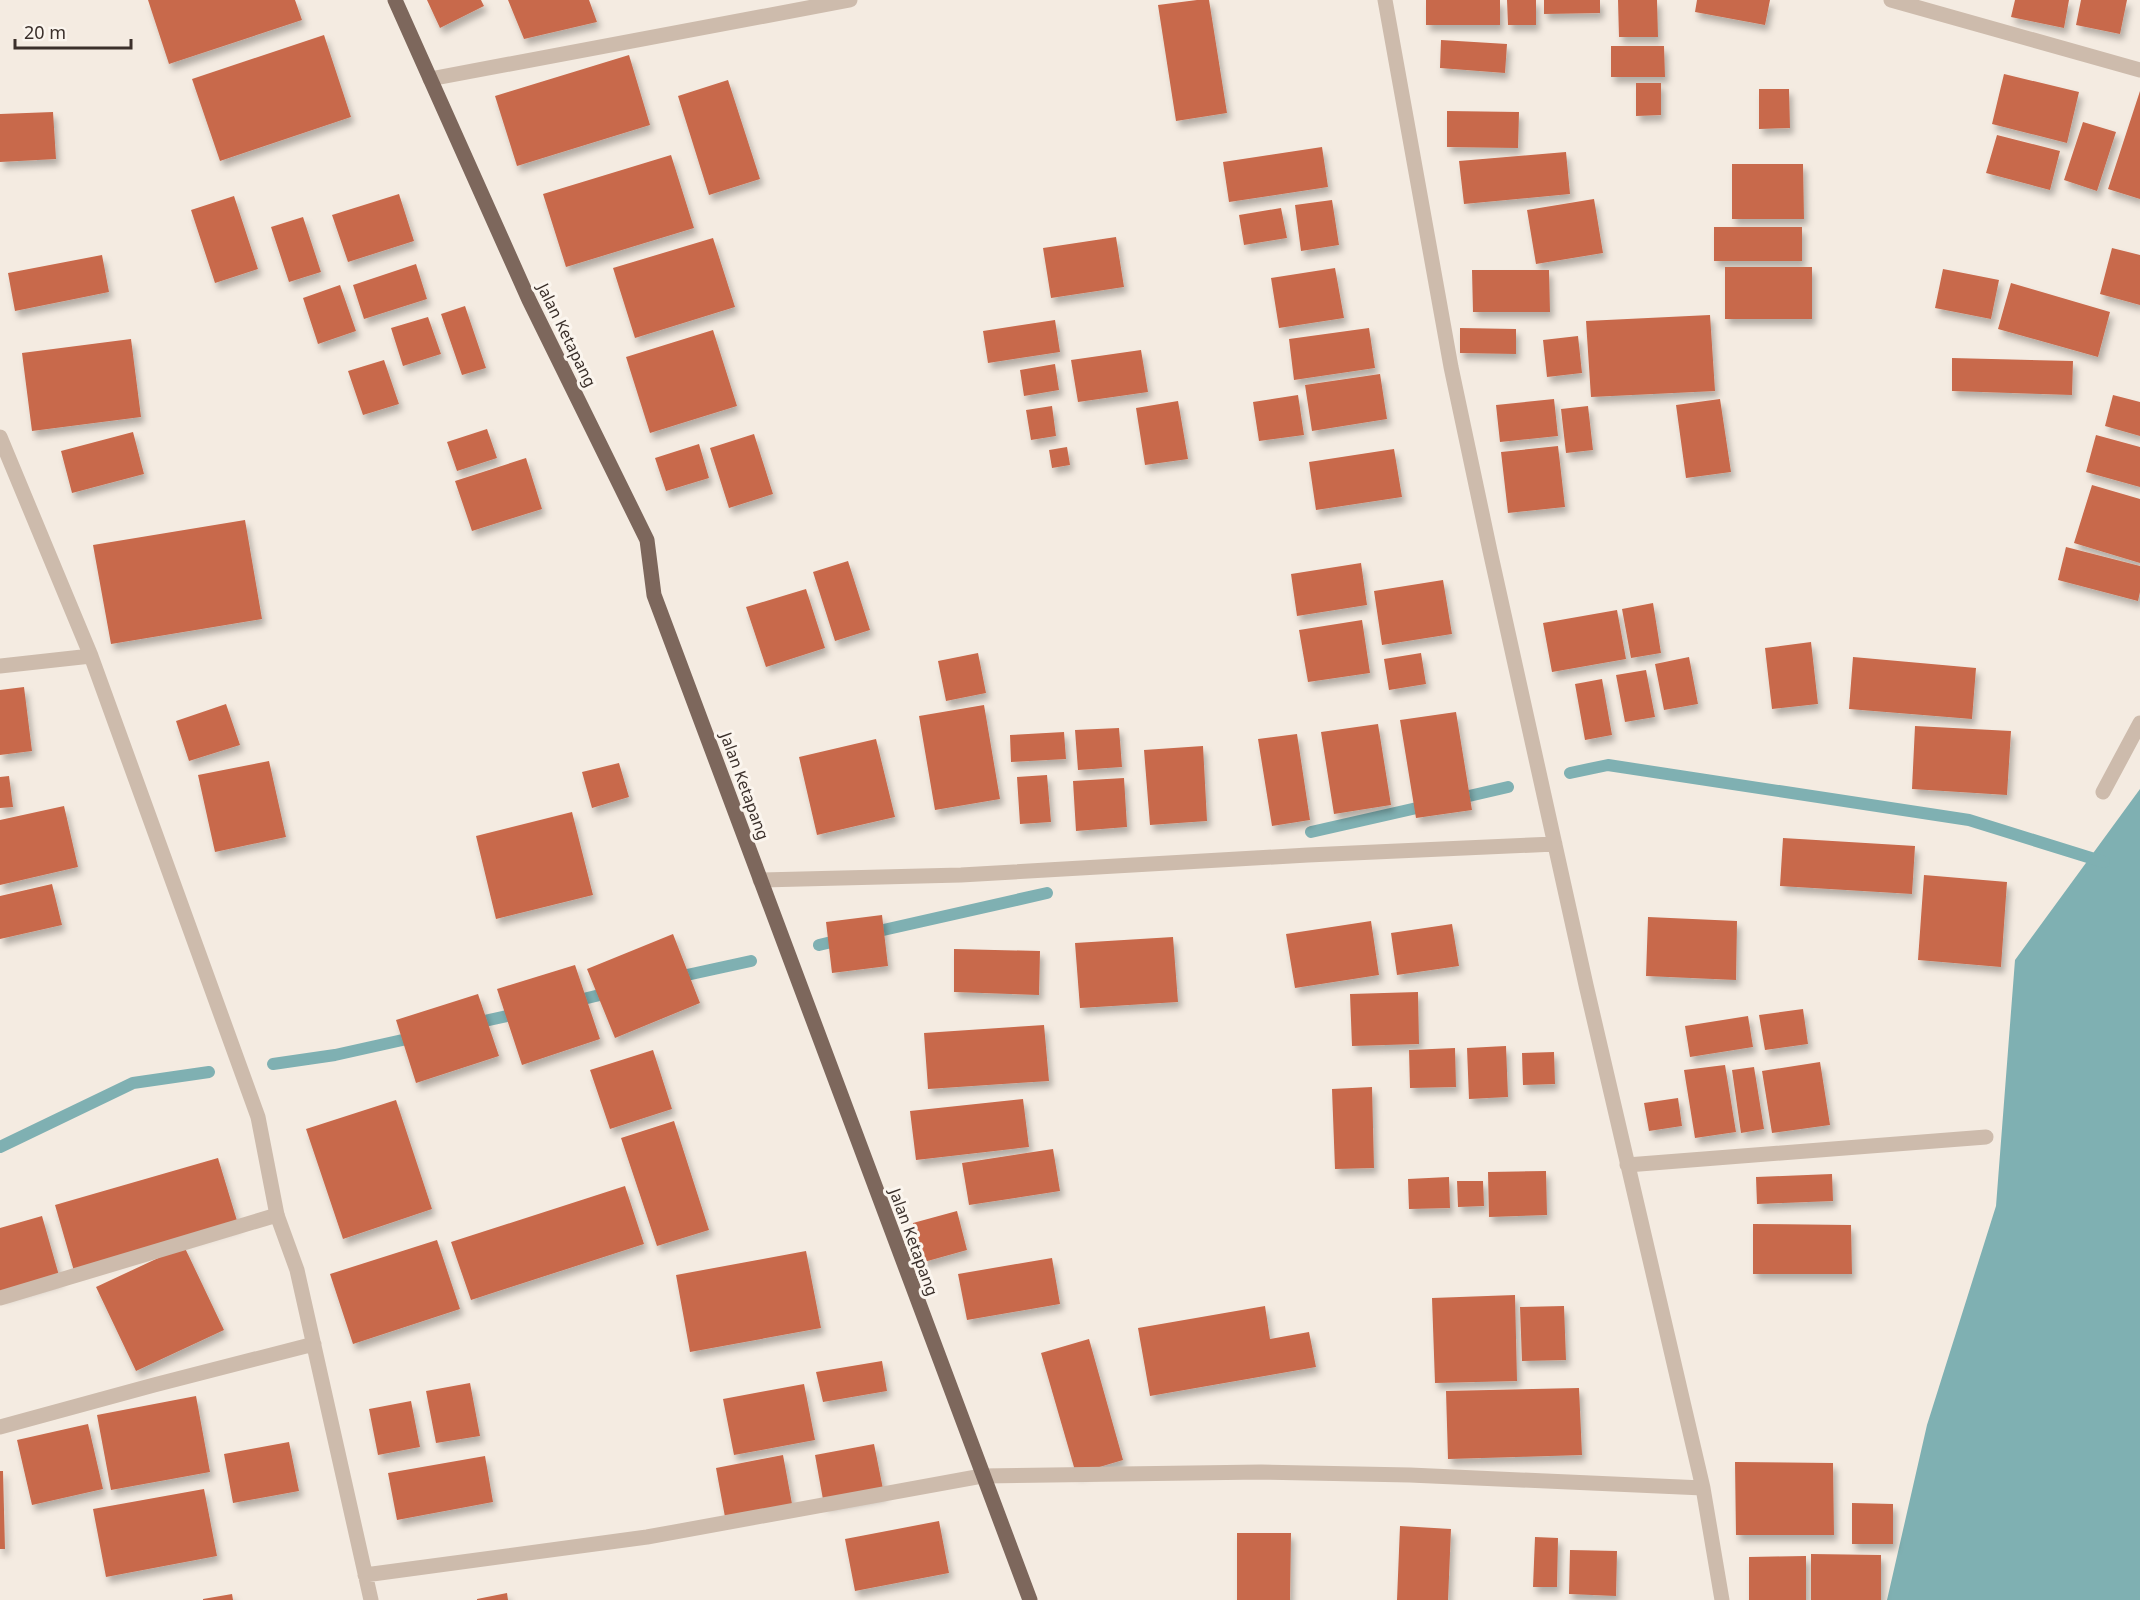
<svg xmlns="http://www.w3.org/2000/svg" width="2140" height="1600" viewBox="0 0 2140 1600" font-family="'Noto Sans',sans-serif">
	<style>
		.water { fill: #7fb0b2 }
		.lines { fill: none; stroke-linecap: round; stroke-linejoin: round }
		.stream { stroke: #7fb0b2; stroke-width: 12 }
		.building { fill: #c8694b; filter: url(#shadow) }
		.service { stroke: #cdbbac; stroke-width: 15 }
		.minor { stroke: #cdbbac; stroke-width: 15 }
		.primary { stroke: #7d675c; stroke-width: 15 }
		.labels { text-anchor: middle; stroke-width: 6; stroke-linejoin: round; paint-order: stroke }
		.street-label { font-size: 16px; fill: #3b302b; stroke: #fbf5ee }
	</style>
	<defs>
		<filter id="shadow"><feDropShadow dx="3.5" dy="6" stdDeviation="3" flood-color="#0004"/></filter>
	</defs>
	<rect width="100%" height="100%" fill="#f4ebe1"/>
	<path class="water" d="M2140 789V1600H1887L1927 1425 1996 1206 2015 960Z"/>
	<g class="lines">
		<path class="stream" d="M1570 773 1608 765 1969 820 2104 862
			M1456 799 1508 787
			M1311 832 1430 805
			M870 933 1047 893
			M819 945 844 939
			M673 978 751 961
			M571 1002 612 992
			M471 1024 521 1013
			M273 1064 335 1055 416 1037
			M0 1147 133 1083 209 1072"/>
	</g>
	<path class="building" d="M148 0H295L302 20 169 64Z
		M427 0H481L484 6 440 28Z
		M508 0H589L597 22 524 39Z
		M1197 0H1209L1227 113 1176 121 1158 5Z
		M1426 0H1500V25H1426Z
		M1507 0H1536V25H1508Z
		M1544 0H1600V13L1544 14Z
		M1618 0H1657L1658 37H1619Z
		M1697 0H1770L1765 25 1695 12Z
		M2015 0H2069L2064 28 2011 17Z
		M2081 0H2127L2120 34 2076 25Z
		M324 35 351 117 220 161 192 79Z
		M1441 40 1507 44 1505 73 1440 68Z
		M1611 46H1664L1665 77H1611Z
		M629 55 650 125 517 166 495 96Z
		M2004 74 2079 92 2067 143 1992 124Z
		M728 80 760 179 709 195 678 96Z
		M1636 83H1661V115L1636 116Z
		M1759 89H1789L1790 128 1759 129Z
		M2140 91V199L2108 189Z
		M1447 111 1519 112 1518 148 1447 147Z
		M53 112 56 159 0 162V114Z
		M2083 122 2116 132 2097 191 2064 180Z
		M1997 135 2060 151 2050 190 1986 173Z
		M1322 147 1328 187 1229 202 1223 162Z
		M1566 152 1570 194 1464 204 1459 161Z
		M671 155 694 228 566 267 543 194Z
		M1732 164H1803L1804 219H1732Z
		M399 194 414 241 348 262 332 215Z
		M234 196 258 269 215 283 191 210Z
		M1594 199 1603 253 1536 264 1527 210Z
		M1332 200 1339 245 1301 251 1295 205Z
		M1281 208 1287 238 1244 245 1239 215Z
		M303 217 321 272 289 282 271 227Z
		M1714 227H1802V261H1714Z
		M1116 237 1124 287 1051 298 1043 248Z
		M713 238 735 307 635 338 613 268Z
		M2112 248 2140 255V305L2100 294Z
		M102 255 109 292 15 311 8 273Z
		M416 264 427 299 364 319 353 285Z
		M1725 267H1812V319H1725Z
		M1335 268 1344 318 1279 328 1271 278Z
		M1943 269 1999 280 1991 319 1935 308Z
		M1472 270H1549L1550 312H1473Z
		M2011 283 2110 312 2098 357 1998 329Z
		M340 285 356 331 318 344 303 298Z
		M465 306 486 368 462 375 441 314Z
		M1710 315 1715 391 1591 397 1586 321Z
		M428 317 441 354 403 366 391 328Z
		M1055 320 1060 352 988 363 983 331Z
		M1369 328 1375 368 1294 380 1289 339Z
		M1460 328 1516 329V354L1460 353Z
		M713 330 737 406 650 433 626 357Z
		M1578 336 1582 373 1547 377 1543 340Z
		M131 339 141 417 32 431 22 353Z
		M1141 350 1148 392 1078 402 1071 360Z
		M1952 358 2073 361 2072 395 1952 391Z
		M384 360 399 404 363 415 348 371Z
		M1055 364 1059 390 1024 396 1020 370Z
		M1380 374 1387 419 1312 431 1305 385Z
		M1298 395 1304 435 1259 441 1253 402Z
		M2113 395 2140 402V436L2105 426Z
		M1554 399 1558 436 1500 442 1496 405Z
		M1720 399 1731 472 1686 478 1676 405Z
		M1178 401 1188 459 1145 465 1136 408Z
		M1052 406 1056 436 1031 440 1026 410Z
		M1588 406 1593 450 1566 453 1561 409Z
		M487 429 497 458 457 471 447 442Z
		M133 432 144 474 72 493 61 451Z
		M754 434 773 494 729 508 710 448Z
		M2096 435 2140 447V487L2086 472Z
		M699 444 709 478 666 491 655 458Z
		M1558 446 1565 507 1508 513 1501 452Z
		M1067 447 1070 465 1052 468 1049 450Z
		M1394 449 1402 497 1316 510 1309 462Z
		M526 458 542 509 472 531 455 481Z
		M2092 485 2140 499V563L2074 543Z
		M245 520 262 619 111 644 93 545Z
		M2066 547 2140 566V592L2138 601 2058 580Z
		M848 561 870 630 835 641 813 572Z
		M1361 563 1367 605 1297 616 1291 574Z
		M1443 580 1452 634 1382 645 1374 591Z
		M806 589 825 648 766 667 746 607Z
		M1653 603 1661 653 1631 658 1622 609Z
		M1617 610 1626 659 1552 672 1543 623Z
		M1362 620 1370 673 1308 682 1299 630Z
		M1811 642 1818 704 1772 709 1765 648Z
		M978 653 986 693 946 701 938 661Z
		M1421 653 1426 684 1389 690 1384 659Z
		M1689 657 1698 704 1664 710 1655 664Z
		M1853 657 1976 668 1972 719 1849 709Z
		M1646 670 1655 717 1625 722 1616 675Z
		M1602 679 1612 735 1585 740 1575 684Z
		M24 687 32 751 0 755V690Z
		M226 704 240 745 189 761 176 721Z
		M984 705 1000 799 935 810 919 716Z
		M1456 712 1472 810 1416 818 1400 720Z
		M1378 724 1391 805 1334 814 1321 732Z
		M1915 726 2011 731 2007 795 1912 789Z
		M1119 728 1122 767 1078 770 1075 730Z
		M1064 732 1066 759 1011 762 1010 735Z
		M1297 734 1310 820 1272 826 1258 739Z
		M876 739 895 817 817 835 799 757Z
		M1203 746 1207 821 1150 825 1144 750Z
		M269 761 286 837 215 852 198 775Z
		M619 763 629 797 592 808 582 772Z
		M1047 775 1051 822 1020 824 1017 777Z
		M9 776 13 807 0 808V777Z
		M1124 778 1127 827 1076 831 1073 781Z
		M64 806 78 867 0 885V820Z
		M572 812 593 895 496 919 476 836Z
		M1783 838 1915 846 1912 894 1780 886Z
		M1924 875 2007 882 2001 967 1918 960Z
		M52 884 62 925 0 939V896Z
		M882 915 888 966 832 973 826 922Z
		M1648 917 1737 921 1736 980 1646 976Z
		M1371 921 1379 975 1295 988 1286 934Z
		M1452 924 1459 966 1397 975 1391 933Z
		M673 934 700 1003 615 1038 587 969Z
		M1173 937 1178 1002 1080 1008 1075 943Z
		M954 949 1040 951 1039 995 954 992Z
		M575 965 600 1039 522 1065 497 989Z
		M1418 992 1419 1044 1352 1046 1350 994Z
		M478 994 499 1056 416 1083 396 1020Z
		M1803 1009 1808 1044 1765 1050 1759 1015Z
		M1748 1016 1753 1047 1690 1057 1685 1026Z
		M1044 1025 1049 1081 928 1089 924 1033Z
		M1506 1046 1508 1097 1469 1099 1467 1048Z
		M1455 1048 1456 1087 1410 1088 1409 1050Z
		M653 1050 672 1109 610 1129 590 1070Z
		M1554 1052 1555 1084 1523 1085 1522 1053Z
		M1820 1062 1830 1125 1772 1133 1762 1071Z
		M1725 1065 1736 1132 1695 1138 1684 1070Z
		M1754 1067 1764 1129 1741 1133 1732 1070Z
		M1372 1087 1374 1168 1335 1169 1332 1089Z
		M1678 1098 1682 1126 1649 1131 1644 1103Z
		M1023 1099 1029 1147 916 1160 910 1111Z
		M396 1100 432 1209 343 1239 306 1129Z
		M674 1121 709 1230 657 1246 621 1138Z
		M1053 1149 1060 1191 969 1205 962 1163Z
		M218 1158 238 1224 74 1271 55 1205Z
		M1546 1171 1547 1215 1489 1217 1488 1172Z
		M1832 1174 1833 1201 1757 1204 1756 1177Z
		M1449 1177 1450 1208 1409 1209 1408 1179Z
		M1457 1181H1483L1484 1206 1458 1207Z
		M625 1186 644 1244 471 1300 451 1242Z
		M957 1211 967 1250 924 1262 913 1223Z
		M42 1216 60 1279 0 1296V1228Z
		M1753 1224 1851 1225 1852 1274H1753Z
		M437 1240 460 1309 353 1344 330 1274Z
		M184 1246 224 1330 136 1371 96 1287Z
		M806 1251 821 1328 690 1352 676 1275Z
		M1052 1258 1060 1304 967 1320 958 1274Z
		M1515 1295 1517 1381 1435 1383 1432 1298Z
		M1265 1306 1270 1339 1309 1332 1316 1367 1150 1396 1138 1328Z
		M1564 1306 1566 1360 1522 1361 1520 1307Z
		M1089 1339 1123 1460 1076 1474 1041 1353Z
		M882 1361 887 1391 823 1402 816 1372Z
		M470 1383 480 1436 436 1443 426 1391Z
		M804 1384 815 1440 734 1455 723 1399Z
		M1579 1388 1582 1455 1448 1459 1446 1391Z
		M196 1396 210 1472 111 1490 97 1415Z
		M411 1401 420 1447 378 1455 369 1409Z
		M88 1424 103 1489 32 1505 17 1440Z
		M289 1442 299 1491 233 1503 224 1454Z
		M874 1444 884 1494 824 1505 815 1455Z
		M783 1455 792 1504 725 1517 716 1468Z
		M485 1456 493 1502 397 1520 388 1473Z
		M1735 1462 1833 1463 1834 1535H1736Z
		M0 1471H3L5 1549H0Z
		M204 1489 217 1556 106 1577 93 1509Z
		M1852 1503 1893 1504V1544H1852Z
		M939 1521 949 1573 855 1591 845 1539Z
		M1400 1526 1451 1529 1448 1600H1397Z
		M1237 1533H1291L1290 1600H1237Z
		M1535 1537 1558 1538 1557 1587H1533Z
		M1570 1550 1617 1551 1616 1596 1569 1594Z
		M1811 1554 1881 1555V1600H1811Z
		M1806 1556V1600H1749V1557Z
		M507 1593 508 1600H477V1599Z
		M232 1594 233 1600H203V1599Z"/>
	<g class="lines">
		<path class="service" d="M0 1298 277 1215"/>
		<path class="minor" d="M1891 0 2140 70
			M430 79 850 0
			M0 437 91 656 258 1117 277 1215 297 1270 371 1600
			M0 666 91 656
			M2103 792 2140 723
			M760 880 961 875 1308 855 1555 844
			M1627 1165 1986 1137
			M0 1427 154 1385 314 1344
			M1703 1488 1722 1600
			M365 1575 647 1537 982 1476 1261 1472 1410 1475 1703 1488 1586 985 1490 551 1451 367 1385 0"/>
		<path class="primary" d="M395 0 529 300 647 540 654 595 1030 1600"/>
	</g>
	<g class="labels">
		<g class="street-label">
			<text transform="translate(567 335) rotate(64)" y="6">Jalan Ketapang</text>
			<text transform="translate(745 786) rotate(70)" y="6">Jalan Ketapang</text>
			<text transform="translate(914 1242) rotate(70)" y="6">Jalan Ketapang</text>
		</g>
	</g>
	<path d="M15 39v9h116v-9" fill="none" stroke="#3b302b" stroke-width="3"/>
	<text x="24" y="39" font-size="18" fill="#3b302b" stroke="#fbf5ee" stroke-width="4.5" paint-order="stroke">20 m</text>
</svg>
